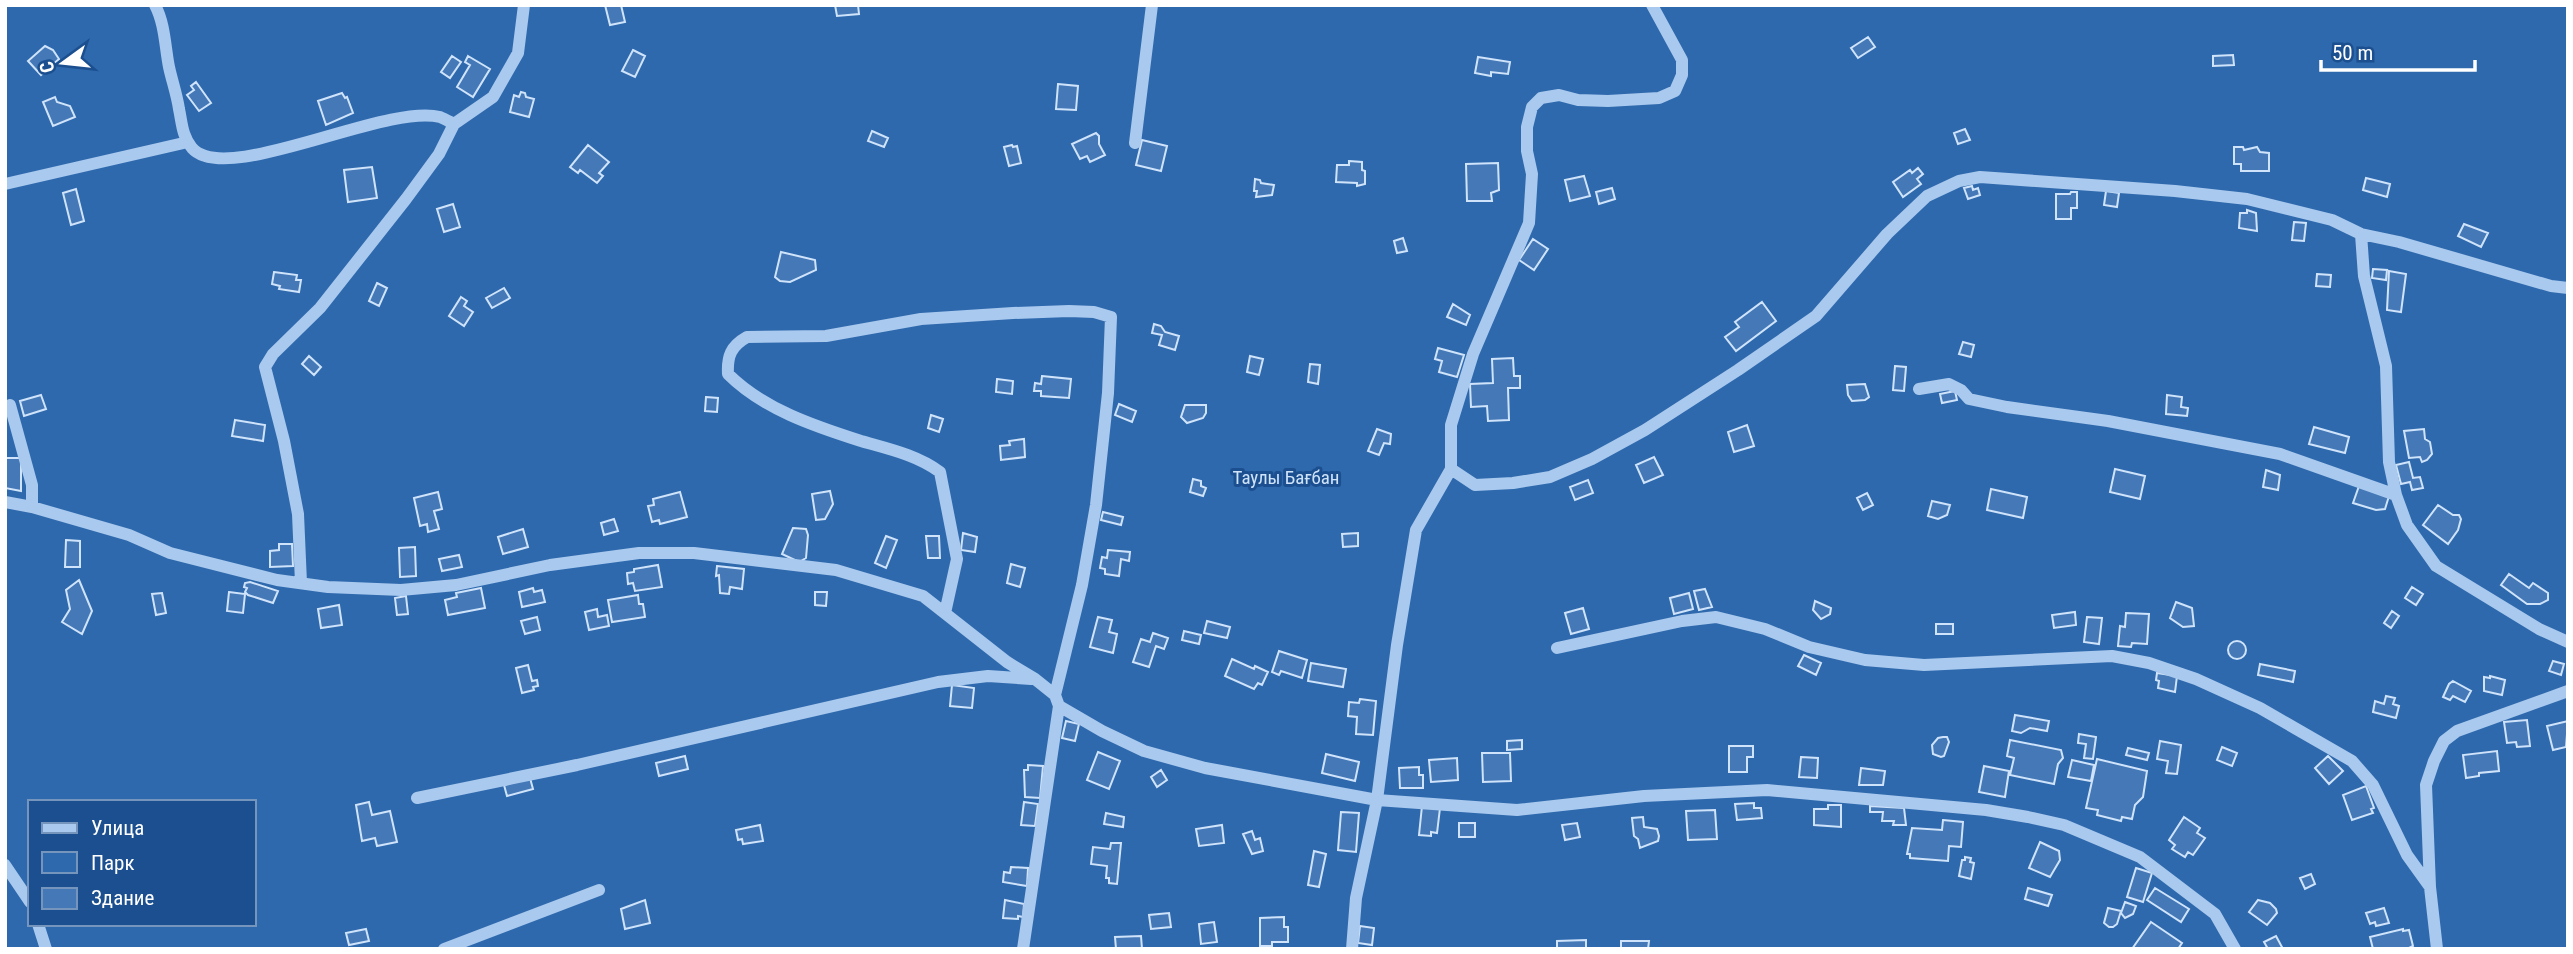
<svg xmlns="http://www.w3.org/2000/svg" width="2573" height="954" viewBox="0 0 2573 954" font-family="'Roboto Condensed',sans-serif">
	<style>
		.green { fill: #2e69ad; fill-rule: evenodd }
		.building { fill: #4478b7; stroke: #cfe3fa; stroke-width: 2 }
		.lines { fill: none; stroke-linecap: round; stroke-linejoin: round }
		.minor { stroke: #a9c9ee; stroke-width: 12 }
		.labels { text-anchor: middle; stroke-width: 6; stroke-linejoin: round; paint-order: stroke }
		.park-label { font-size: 19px; fill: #cfe3fa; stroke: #1b4f8f }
	</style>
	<rect width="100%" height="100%" fill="#1b4f8f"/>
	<path class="green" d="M5 5H2568V949H5ZM30 802H254V924H30Z"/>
	<path class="building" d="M605 5H621L625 22 610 25Z
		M835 5H858L859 14 837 16Z
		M1868 37 1875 47 1858 58 1851 48Z
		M45 46 53 50 59 59 41 75 28 61Z
		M633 50 645 56 635 77 622 71Z
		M2233 55 2234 65 2213 66V56Z
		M452 56 461 62 450 78 441 72Z
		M468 56 490 69 473 97 457 87 470 65 465 62Z
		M1478 57 1510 62 1508 74 1491 72V76L1475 73Z
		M196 82 211 103 199 111 187 95 194 90 191 86Z
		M1058 84 1078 86 1076 110 1056 109Z
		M521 92 525 93 526 97 534 99 529 117 510 112 514 95 519 97Z
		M342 93 345 98 347 97 353 113 326 125 318 101Z
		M55 97 57 102 70 106 75 117 53 126 43 102Z
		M1965 129 1970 140 1958 144 1954 133Z
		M872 131 888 138 884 147 868 141Z
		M1096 133 1099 136V144L1105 155 1090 162 1087 156 1080 159 1072 144Z
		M1142 140 1167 146 1161 171 1136 165Z
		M588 145 609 162 599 173 603 176 597 183 580 170 578 173 570 167Z
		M1012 145 1013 147 1017 146 1021 163 1009 166 1004 147Z
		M2234 147H2243L2244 150 2257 147 2260 152 2269 153V171H2241V164H2234Z
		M1349 161 1362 162V170L1365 171V184L1357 186V183L1336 182 1337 165H1349Z
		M1498 163 1499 190 1491 193 1492 201H1467L1466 164Z
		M372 167 377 198 348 202 344 170Z
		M1918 168 1923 174 1917 179 1921 184 1903 197 1893 182 1910 170 1912 173Z
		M1584 176 1590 196 1570 201 1565 180Z
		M2366 178 2390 184 2387 197 2363 190Z
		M1255 179 1260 180 1261 183 1274 185 1272 195 1256 197 1257 191H1254Z
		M1972 186 1973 190 1978 188 1980 195 1968 199 1964 188Z
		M1612 188 1615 199 1599 204 1596 192Z
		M76 189 84 221 71 225 63 193Z
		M2106 191 2119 193 2117 207 2104 205Z
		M2071 192H2077V208H2071V219H2056V194H2070Z
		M453 204 460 227 444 232 437 209Z
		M2247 210 2256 213 2257 231 2239 228 2240 213H2247Z
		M2294 222 2306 223 2304 241 2292 240Z
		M2464 224 2488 233 2481 247 2458 236Z
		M1403 238 1407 251 1397 253 1394 241Z
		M1533 239 1548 249 1534 270 1519 260Z
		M781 252 815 260 816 270 790 282 780 281 775 277Z
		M2373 269 2387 270 2386 280 2372 278Z
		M2389 271 2406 274 2401 312 2387 310Z
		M274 272 297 275 296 280H301L299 292 279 289 280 286 272 284Z
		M2317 274 2331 275 2330 287 2316 286Z
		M377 283 387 288 379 306 369 301Z
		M504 288 510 298 492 308 486 298Z
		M461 297 467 301 464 306 473 312 464 326 449 316Z
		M1762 302 1776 321 1736 351 1725 337 1739 327 1735 322Z
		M1453 304 1470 315 1466 325 1447 317Z
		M1154 324 1161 326 1165 332 1179 336 1175 350 1159 345 1162 335 1152 333Z
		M1963 342 1974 345 1971 357 1959 354Z
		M1438 348 1464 355 1457 377 1439 372 1442 361 1435 359Z
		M309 356 321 367 314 375 302 364Z
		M1250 356 1263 359 1259 375 1247 372Z
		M1513 358 1514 376H1520V388H1508L1509 420 1488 421 1487 406 1471 407 1470 384 1493 383 1492 359Z
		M1310 364 1320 365 1318 384 1308 382Z
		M1895 366 1906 367 1904 391 1893 390Z
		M1042 376 1071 379 1069 398 1041 396V391H1034L1035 383 1041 384Z
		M997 379 1013 381 1012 394 996 392Z
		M1865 384 1869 397 1865 400 1852 401 1848 395 1847 385Z
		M1955 391 1957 400 1942 403 1940 394Z
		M41 395 46 409 24 416 20 401Z
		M2167 395 2182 397 2181 407 2188 408 2187 416 2166 414Z
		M706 397 718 398 717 412 705 411Z
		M1119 404 1136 411 1132 422 1115 415Z
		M1185 405H1206V413L1203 418 1187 423 1181 417Z
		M931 415 943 419 939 432 928 428Z
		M235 420 265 425 263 441 232 436Z
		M1747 425 1754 446 1734 452 1728 432Z
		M2314 427 2349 437 2345 453 2309 444Z
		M1377 429 1391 434 1390 444 1384 443 1379 455 1368 451Z
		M2424 429 2425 439 2430 442 2432 454 2427 460 2422 462 2420 457 2409 458 2404 431Z
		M1024 439 1025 457 1001 460 1000 446 1010 445 1009 441Z
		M1654 457 1663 475 1644 483 1636 465Z
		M5 458H21V491L5 488Z
		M2409 462 2413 478 2420 477 2423 488 2412 490 2410 482 2401 484 2396 465Z
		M2115 469 2145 476 2140 499 2110 492Z
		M2266 470 2280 475 2278 490 2263 487Z
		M1193 479 1201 481V486L1206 488 1203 496 1190 492Z
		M1588 480 1593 493 1575 500 1570 487Z
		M2359 486 2389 496 2385 509 2376 510 2353 503Z
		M1991 489 2027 497 2023 518 1987 510Z
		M830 491 833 504 825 519 816 520 812 494Z
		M438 492 442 509 434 511 439 529 428 532 427 524 420 526 414 498Z
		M680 492 687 517 660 524 659 520 652 522 648 506 654 505 653 499Z
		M1867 493 1873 505 1863 510 1857 498Z
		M1932 501 1950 505 1947 515 1938 519 1928 516Z
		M2438 505 2453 515H2459L2461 519 2458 530 2448 544 2423 525Z
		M1103 512 1123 517 1121 525 1101 520Z
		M614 519 618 531 604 535 601 523Z
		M793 528 806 529 808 535 806 558 799 562 782 554Z
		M523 529 528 547 503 554 498 537Z
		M963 533 977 537 975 552 961 550Z
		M1358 533V546L1343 547 1342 534Z
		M886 536 897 540 886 568 875 563Z
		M926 536H939L940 558H928Z
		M66 540 80 541V567H65Z
		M279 544H292L293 566 270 567V551L279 550Z
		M415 547 416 576 400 577 399 548Z
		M1108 550 1130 552 1129 561 1121 559 1119 576 1105 574V569L1100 568 1102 557 1107 558Z
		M459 555 462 567 442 571 439 559Z
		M1011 564 1025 568 1020 587 1007 583Z
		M658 565 662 587 635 591 633 583 628 584 627 573 634 572V569Z
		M717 566 744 569 742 589 730 587 729 594 720 593 719 575 716 576Z
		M2509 574 2529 588 2533 583 2548 593V600L2540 604H2527L2501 585Z
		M79 580 92 611 82 634 62 622 70 609 66 590Z
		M250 582 278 591 273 603 248 595 245 592 247 588 244 587 245 583Z
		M2412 587 2423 594 2416 605 2405 598Z
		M481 588 485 608 448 615 445 600 457 597 456 593Z
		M533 588 534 592 542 590 545 602 522 607 519 592Z
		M1705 589 1712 607 1699 610 1694 591Z
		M229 592 245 594 243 613 227 611Z
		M815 592H827L826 606 815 605Z
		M162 593 166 613 156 615 152 594Z
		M1689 593 1693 609 1674 614 1670 598Z
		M638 595 639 604H643L645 617 612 622 608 600Z
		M406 596 408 614 397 615 395 598Z
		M1815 601 1831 608 1830 614 1821 619 1813 610Z
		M2176 602 2192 608 2194 626 2183 627 2170 618Z
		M339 605 342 625 321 628 318 609Z
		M1583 608 1589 629 1571 634 1565 613Z
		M597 609 598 617 607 615 609 626 589 630 585 612Z
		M2392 611 2399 616 2391 628 2384 623Z
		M2075 612 2076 625 2054 628 2052 615Z
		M2126 613 2149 614 2147 644 2132 643 2131 647 2118 646 2120 626 2125 627Z
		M537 617 540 630 525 634 521 621Z
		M1098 617 1112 620 1109 632 1117 634 1113 653 1090 647Z
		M2087 617 2102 618 2099 644 2084 642Z
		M1207 621 1230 627 1227 638 1204 633Z
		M1936 624H1953V634H1936Z
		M1184 631 1201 635 1199 644 1182 640Z
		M1153 633 1168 638 1164 649 1156 646 1149 667 1133 662 1141 639 1150 642Z
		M2228 650a9 9 0 1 1 18 0a9 9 0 1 1-18 0Z
		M1279 651 1307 660 1302 678 1281 671 1279 675 1272 672Z
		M1804 655 1821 663 1816 675 1798 666Z
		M1232 659 1254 669 1255 666 1268 672 1262 685 1258 683 1254 689 1225 676Z
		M2553 661 2564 664 2561 675 2549 671Z
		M1311 663 1346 669 1343 687 1308 681Z
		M2260 664 2295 671 2293 682 2258 675Z
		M528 665 532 681 537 680 538 686 533 687 534 690 522 693 516 668Z
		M2157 673 2177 676 2175 692 2158 688 2159 681 2156 680Z
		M2490 676 2505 680 2502 695 2484 691V677L2490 678Z
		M2453 681 2471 691 2465 702 2453 696 2450 700 2443 697 2449 684Z
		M952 685 974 688 972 708 950 706Z
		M2386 696 2395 698 2393 704 2399 706 2396 718 2373 712 2375 701 2384 704Z
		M1360 699 1376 701 1373 735 1356 734 1357 717 1348 716 1349 702 1359 703Z
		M2015 715 2049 721 2047 731 2030 728 2021 733 2012 731Z
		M2527 720 2530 746 2517 747 2516 742 2507 743 2504 722Z
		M1066 721 1079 724 1075 741 1062 738Z
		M2568 721 2566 747 2553 750 2547 726Z
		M2079 734 2096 737 2093 759 2084 758 2086 744 2078 743Z
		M1943 737H1947L1949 742 1944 756 1941 757 1933 754 1932 745 1938 738Z
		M1522 740V749L1507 750V741Z
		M2010 740 2061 750 2063 758 2058 764 2054 784 2010 775 2014 758 2007 756Z
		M2160 741 2181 745 2177 774 2166 773 2168 761 2157 759Z
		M1729 746H1753V757H1747V772H1729Z
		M2222 747 2237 753 2232 766 2217 760Z
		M2128 748 2149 753 2147 760 2126 755Z
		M2497 751 2499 771 2479 773V776L2466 778 2463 755Z
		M1098 752 1120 761 1109 789 1087 780Z
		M1482 753H1510L1511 781 1483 782Z
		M1326 754 1359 762 1355 781 1322 773Z
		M685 756 688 769 659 776 656 763Z
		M2328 756 2343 771 2329 784 2315 768Z
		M1801 757 1818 758 1817 778 1799 777Z
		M1457 758 1458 780 1431 782 1429 760Z
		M2097 759 2147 771 2143 797 2135 805 2132 819 2122 817 2121 821 2097 815 2098 810 2086 808Z
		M2072 760 2094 765 2091 781 2068 777Z
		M1028 765 1043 766 1040 798 1025 797 1024 770H1028Z
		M1984 766 2009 771 2005 797 1979 792Z
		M1419 767V775H1423V788H1400L1399 768Z
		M1861 768 1885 771 1883 785H1859Z
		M1161 770 1167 780 1157 787 1151 777Z
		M530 778 533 789 507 796 504 785Z
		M2366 786 2374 808 2371 809 2373 813 2352 820 2343 795Z
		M369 802 372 815 390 811 397 842 377 846 375 838 362 841 356 805Z
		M1024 802 1038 804 1035 826 1021 825Z
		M1754 803V808H1761L1762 818 1737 820 1735 804Z
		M1828 805H1841V827L1814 825V809H1828Z
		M1422 806 1440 808 1437 833 1431 832V836L1419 835Z
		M1870 806 1904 808 1906 825H1893L1894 821H1882L1883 812H1870Z
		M1715 810 1717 839 1688 840 1686 811Z
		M1341 812 1359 813 1356 852 1338 850Z
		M1106 813 1124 817 1123 827 1104 824Z
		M1643 817 1644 827 1657 829 1659 836 1658 841 1640 848 1638 839 1634 836 1632 818Z
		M2184 817 2200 828 2197 833 2205 838 2193 855 2188 852 2185 857 2172 849 2175 845 2169 840Z
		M1943 820 1963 822 1961 847 1949 846 1948 861 1910 858V854H1907L1912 828 1942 830Z
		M1459 823H1475V837H1459Z
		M1577 823 1580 837 1565 840 1562 825Z
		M760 825 763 841 743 844 742 839 738 840 736 830Z
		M1222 825 1224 843 1199 846 1196 829Z
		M1252 831 1255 840 1260 838 1263 851 1252 854 1243 834Z
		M2040 842 2059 851 2060 860 2050 877 2029 868Z
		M1111 843H1121L1117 884 1109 883V878H1106L1107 866 1091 864 1093 847 1110 849Z
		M1314 851 1326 854 1319 887 1308 885Z
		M1965 857 1971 858 1970 862 1974 863 1971 879 1959 876 1962 860H1965Z
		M1011 867 1028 868 1027 886 1003 882 1004 872 1010 873Z
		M2136 868 2152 873 2143 902 2127 897Z
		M2311 874 2315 884 2305 889 2300 878Z
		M2028 888 2052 895 2048 906 2025 899Z
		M2155 888 2189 909 2181 922 2147 900Z
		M645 900 650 923 625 929 621 909Z
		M1005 900 1024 904 1023 917 1018 916V919L1003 918Z
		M2258 900 2270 903 2276 909 2277 913 2267 925 2249 912Z
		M2125 902 2136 906 2133 914 2125 918 2121 913Z
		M2108 908 2121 911 2117 924 2113 927H2109L2104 923Z
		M2384 908 2389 923 2376 926 2375 922 2370 924 2366 913Z
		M1169 913 1171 927 1151 929 1149 915Z
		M1284 917V927H1288V942H1272V946H1260V918Z
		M1214 922 1217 942 1201 944 1199 924Z
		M2151 922 2182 943 2178 949H2132Z
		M1360 926 1374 928 1372 945 1358 943Z
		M366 929 369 941 349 945 346 933Z
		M2403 929V931L2409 930 2413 946 2407 949H2373L2370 937Z
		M1141 936 1142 949H1116L1115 937Z
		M2276 936 2283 949H2268L2264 942Z
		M1586 940V949H1557V941Z
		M1621 941H1649L1648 949H1621Z"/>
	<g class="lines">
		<path class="minor" d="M155 5C165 24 165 47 169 67 172 81 177 95 179 109 182 123 182 136 192 148 226 187 385 103 440 117 445 119 450 122 454 124
			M1652 5 1682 60V75L1675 91 1659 98 1608 101 1578 100 1559 95 1541 98 1532 107 1527 127V151L1532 174 1529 223 1473 354 1451 425V469L1475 485 1513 483 1550 477 1592 459 1645 430 1738 370 1816 316 1887 234 1927 196 1959 181 1980 177 2175 191 2247 199 2332 220 2361 234 2399 242 2551 286 2568 288
			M1135 143 1152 5
			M5 184 188 142
			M2361 234 2364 276 2386 366 2389 462 2396 495 2407 525 2436 566 2539 629 2568 642
			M1919 389 1949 384 1961 390 1969 399 2007 407 2108 421 2280 454 2396 495
			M10 405 32 485V507
			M5 502 32 507 129 535 170 553 277 580 328 587 401 590 456 585 550 565 639 553H694L836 570 923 596 1007 662 1035 679 1055 695 1059 706 1102 731 1144 751 1205 768 1377 800 1517 810 1644 796 1767 790 1986 810 2028 817 2064 825 2140 857 2215 914 2235 949
			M301 583 298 514 284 441 265 367 273 354 320 308 406 199 439 154 454 124 493 97 518 53 524 5
			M945 613 957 559 940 472C917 455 889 449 861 441 814 426 763 409 728 374 727 356 731 346 747 337L826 336 921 319 1013 313 1069 311 1094 312 1111 317 1108 393 1096 505 1082 585 1055 695
			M1557 648 1682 621 1716 617 1765 629 1809 647 1865 660 1924 665 2112 656 2149 663 2196 679 2260 708 2352 761 2373 785 2407 855 2430 887
			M417 798 577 765 938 682 988 676 1031 679
			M5 865 30 902
			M38 924 46 949
			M444 949 599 890
			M1023 949 1059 706
			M1352 949 1356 898 1377 800 1397 645 1416 530 1451 469
			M2437 949 2430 887 2426 785 2434 761 2444 741 2457 731 2568 691"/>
	</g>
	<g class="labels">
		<g class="park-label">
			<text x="1286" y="484">Таулы Бағбан</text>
		</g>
	</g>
	<rect width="2573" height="954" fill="none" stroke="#ffffff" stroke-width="14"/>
	<rect x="28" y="800" width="228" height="126" fill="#1b4f8f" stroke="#7695bc" stroke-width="2"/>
	<rect x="42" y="823" width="35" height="10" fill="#a9c9ee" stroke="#7695bc" stroke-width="2"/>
	<text x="91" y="835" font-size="21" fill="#ffffff">Улица</text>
	<rect x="42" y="852" width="35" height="21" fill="#2e69ad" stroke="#7695bc" stroke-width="2"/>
	<text x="91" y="870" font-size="21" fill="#ffffff">Парк</text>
	<rect x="42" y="888" width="35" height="21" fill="#4478b7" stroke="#7695bc" stroke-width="2"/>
	<text x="91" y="905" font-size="21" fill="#ffffff">Здание</text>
	<g transform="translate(63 63) rotate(255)" stroke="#1b4f8f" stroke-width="5" paint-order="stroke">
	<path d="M0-5L12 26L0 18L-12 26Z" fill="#ffffff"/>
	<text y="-10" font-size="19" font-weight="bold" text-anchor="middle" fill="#ffffff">С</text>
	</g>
	<path d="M2321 60v10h154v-10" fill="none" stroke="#ffffff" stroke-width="3.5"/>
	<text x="2332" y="60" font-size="21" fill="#ffffff" stroke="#1b4f8f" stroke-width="5" paint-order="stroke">50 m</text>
</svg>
